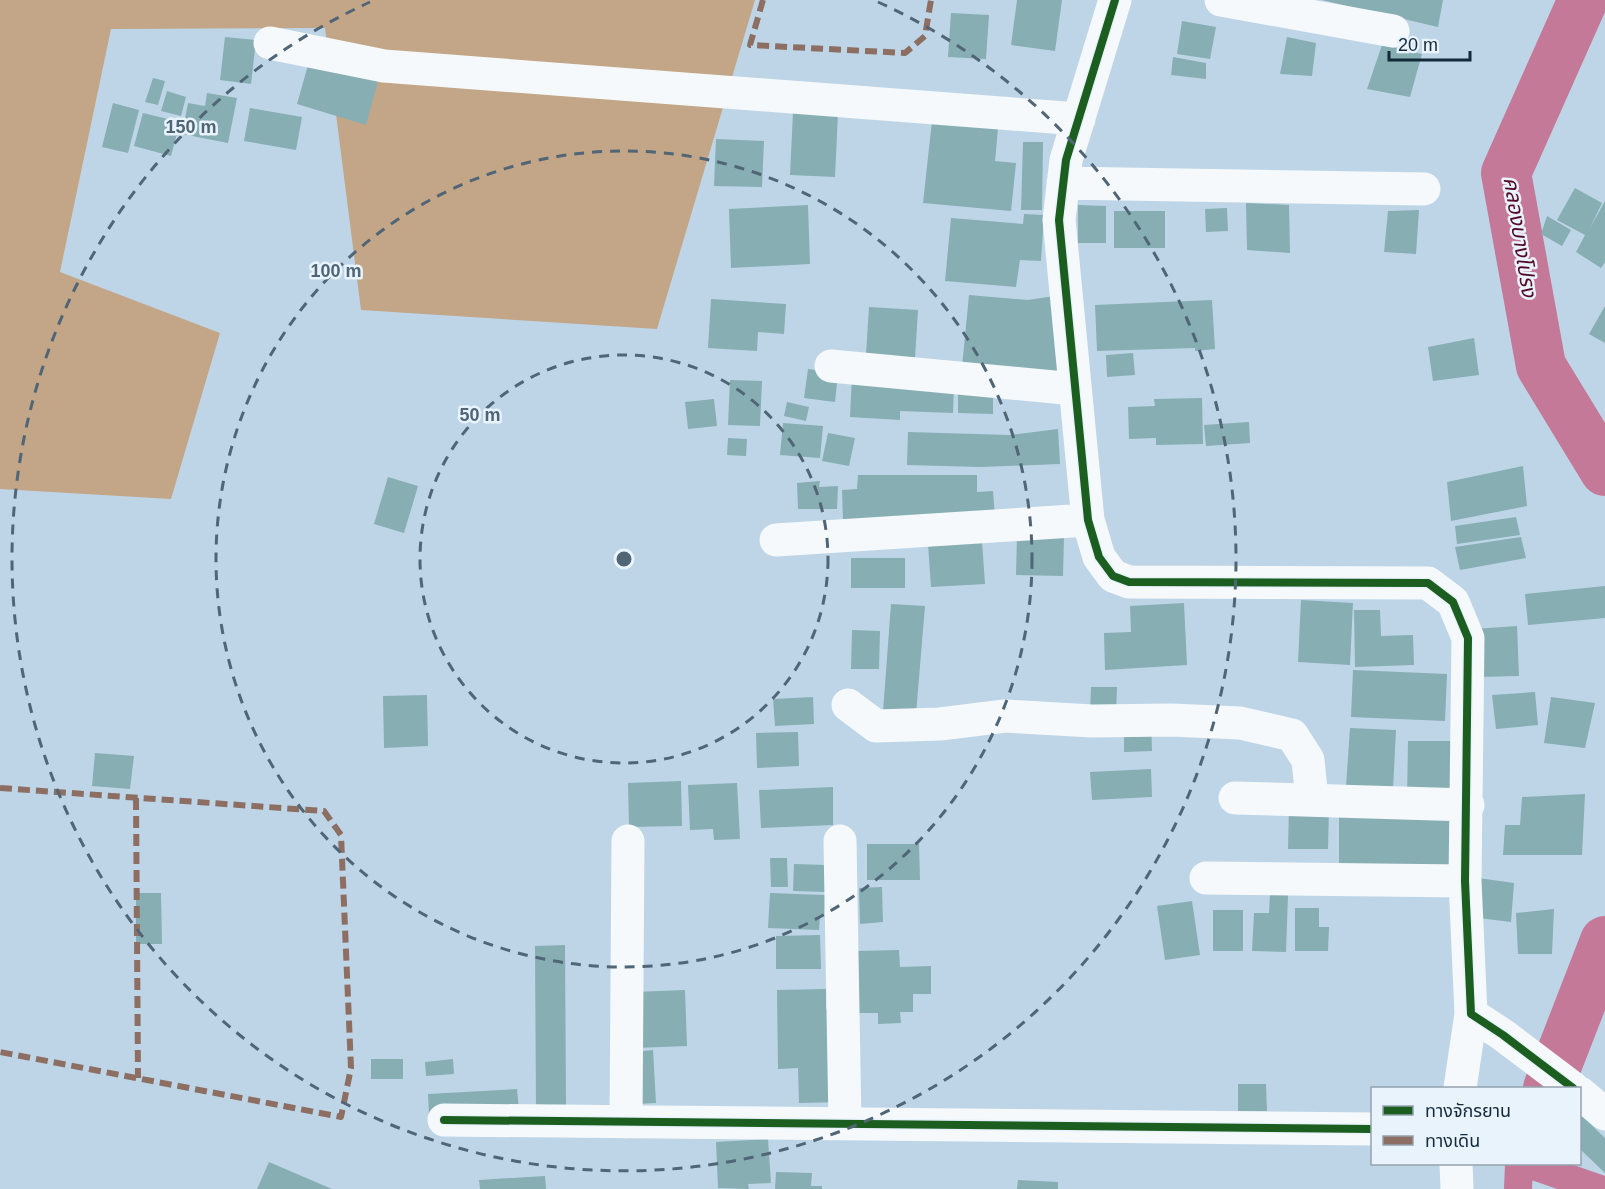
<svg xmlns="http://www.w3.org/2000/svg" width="1605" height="1189" viewBox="0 0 1605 1189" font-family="Helvetica,'Noto Sans Thai',sans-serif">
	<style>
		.forest { fill: #c2a687 }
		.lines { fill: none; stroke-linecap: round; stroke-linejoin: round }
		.canal { stroke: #c37997; stroke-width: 28 }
		.river { stroke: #c37997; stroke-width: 50 }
		.building { fill: #86aeb3 }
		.minor { stroke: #f5f9fb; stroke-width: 33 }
		.quiet { stroke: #8d6e63; stroke-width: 6; stroke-dasharray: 12 6; stroke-linecap: butt }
		.cycleway-casing { stroke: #e9f3fc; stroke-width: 11 }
		.cycleway { stroke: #1b5e20; stroke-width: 8 }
		.ring { fill: none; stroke: #506576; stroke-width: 3; stroke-dasharray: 10 8 }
		.labels { text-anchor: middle; stroke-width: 5; stroke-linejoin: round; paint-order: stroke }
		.water-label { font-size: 21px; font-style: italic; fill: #540726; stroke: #e9f3fc }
		.centre { fill: #506576; stroke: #e9f3fc; stroke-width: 3 }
		.ring-label { font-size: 18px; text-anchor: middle; font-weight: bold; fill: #506576; stroke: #e9f3fc; stroke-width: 5; stroke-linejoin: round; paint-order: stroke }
	</style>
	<rect width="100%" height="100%" fill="#bed5e7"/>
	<path class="forest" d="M0 0H755L657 329 361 310 325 28 111 29 60 272 220 333 171 499 0 489Z"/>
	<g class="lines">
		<path class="canal" d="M1528 1164 1600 1189
			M1518 1189 1519 1164"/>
		<path class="river" d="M1583 0 1506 173 1541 366 1605 471
			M1548 1088 1605 941"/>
	</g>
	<path class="building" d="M1017 0H1062L1055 51 1011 45Z
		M1322 0H1443L1438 27Z
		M951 13 989 15 986 59 948 57Z
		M1182 21 1216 27 1210 59 1177 54Z
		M225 37 256 40 251 84 220 80Z
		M1287 37 1316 43 1312 76 1280 74Z
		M1382 45 1422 54 1410 97 1367 89Z
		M1173 57 1206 63V79L1171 75Z
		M310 58 379 78 366 125 297 104Z
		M153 78 165 81 158 105 145 102Z
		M167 91 186 97 181 116 161 111Z
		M207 93 237 98 228 143 182 134 188 103 205 106Z
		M113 103 139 110 128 153 102 147Z
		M250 108 302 117 296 150 244 141Z
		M793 112 838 113 835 177 790 175Z
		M933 112 998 129 995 161 1016 163 1011 211 923 203Z
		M143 113 180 122 171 156 134 146Z
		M716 139 764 141 762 187 714 186Z
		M1023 142H1043L1042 210H1021Z
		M1575 188 1602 203 1590 228 1605 201V262L1601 268 1576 252 1585 235 1557 220Z
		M1246 203 1289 205 1290 253 1247 250Z
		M808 205 810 264 731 268 729 209Z
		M1078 205 1106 206V243H1078Z
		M1227 208 1228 231 1206 232 1205 209Z
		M1419 210 1416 254 1384 252 1388 211Z
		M1114 211H1165V248H1114Z
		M1024 214 1044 215 1041 261 1020 260 1016 287 945 281 951 218 1023 224Z
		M1547 216 1571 230 1562 246 1541 234Z
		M969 295 1028 300 1054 296 1064 373 962 367Z
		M711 299 786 304 784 334 758 332 757 351 708 348Z
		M1212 300 1215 349 1195 351V348L1097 351 1095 305Z
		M1605 306V343L1589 334Z
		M869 307 918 310 915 358 866 354Z
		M1474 338 1479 375 1433 381 1428 347Z
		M1133 353 1135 375 1107 377 1106 355Z
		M808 369 838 373 835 402 804 398Z
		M852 375 954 386 953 413 900 411V420L850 417Z
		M730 380 762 381 760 426 728 425Z
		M958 384 993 385V414L958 413Z
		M1202 398 1203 444 1156 445V438L1129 439 1128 407 1155 406 1154 399Z
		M714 399 717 426 688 429 685 402Z
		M787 402 809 407 806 421 784 416Z
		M1249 422 1250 443 1206 446 1204 425Z
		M783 423 823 426 820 458 780 455Z
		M1058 429 1060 464 981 467 907 465 908 432 1009 435Z
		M828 433 855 438 849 466 822 461Z
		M728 438 747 439 746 456 727 455Z
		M1523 466 1527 506 1451 521 1447 482Z
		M858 475H977V492L993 491 995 518 843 519 842 490 857 489Z
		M388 477 418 486 404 533 374 524Z
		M820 481 819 487 838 486 837 509H798L797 483Z
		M1516 517 1520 535 1457 544 1455 526Z
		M1017 534 1064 536 1063 576 1016 575Z
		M1521 537 1526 558 1460 570 1455 547Z
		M982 541 985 584 931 587 928 544Z
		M851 558H905V588H851Z
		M1605 586V618L1528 625 1525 594Z
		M1301 600 1353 603 1350 665 1298 662Z
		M1184 603 1187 665 1105 670 1104 633 1131 632 1130 606Z
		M891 604 925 606 916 714 883 712Z
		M1354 610H1380L1381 636 1413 635 1414 665 1355 667Z
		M1517 626 1519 676 1478 677 1474 629Z
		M852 630 880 631 879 669H851Z
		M1353 670 1447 674 1445 721 1351 717Z
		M1091 687H1117L1116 714 1090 713Z
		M1535 692 1538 725 1496 729 1492 695Z
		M427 695 428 746 384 748 383 696Z
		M813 697 814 724 775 726 773 699Z
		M1551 697 1595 703 1585 748 1544 743Z
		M1124 722H1151L1152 751 1124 752Z
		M1350 728 1396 730 1393 789 1346 787Z
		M798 732 799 766 757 768 756 733Z
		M1408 741H1453L1452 801 1407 800Z
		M95 753 134 756 130 789 92 786Z
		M1151 769 1152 797 1092 800 1090 772Z
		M681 781 682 826 629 827 628 783Z
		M737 783 740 839 714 840 713 829 690 830 688 785Z
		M833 787V825L761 828 759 790Z
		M1585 794 1582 855H1503L1505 825H1520L1522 797Z
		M1289 808 1329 809 1328 849H1288Z
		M1339 808H1454L1453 875H1339Z
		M867 844H919L920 880H867Z
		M770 858H787L788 887H771Z
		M794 864 826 865V892L793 891Z
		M1478 878 1514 883 1511 922 1479 918Z
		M882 887 883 922 860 924 859 888Z
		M136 893H161L162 944H136Z
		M770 893 825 895 824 916H820L819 930 768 928Z
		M1270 894 1288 895 1286 952 1252 951 1254 913H1269Z
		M1192 901 1200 955 1165 960 1157 906Z
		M1295 908H1319V927H1329L1328 951H1295Z
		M1554 909 1552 954H1518L1516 913Z
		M1213 910H1243V951H1213Z
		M820 935 821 969H776V936Z
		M565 945 566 1107H536L535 946Z
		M899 950 900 967 931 966V994H913V1012H900L901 1023 878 1024V1013H857L856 951Z
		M826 989V1009H840L843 1102 799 1103 798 1068 778 1069 777 990Z
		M685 990 687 1046 636 1048 634 992Z
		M653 1050 656 1103 636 1104 633 1052Z
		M371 1059H403V1079H371Z
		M453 1059 454 1074 426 1076 425 1062Z
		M1238 1084H1266L1267 1111H1238Z
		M517 1089 519 1110 429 1115 428 1094Z
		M1580 1114 1605 1138V1173L1580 1149Z
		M768 1139 771 1183 748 1184 749 1189 718 1188 716 1142Z
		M269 1162 332 1189H257Z
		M776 1172 812 1173 811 1186H822V1189H775Z
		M545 1176 546 1189H480L479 1180Z
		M1018 1180 1058 1182V1189H1017Z"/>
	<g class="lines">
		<path class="minor" d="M1115 0 1066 160 1059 220 1088 520 1099 557 1113 576 1129 582 1428 583 1453 602 1468 638 1465 881 1471 1014 1503 1035 1573 1088
			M1221 0 1393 31
			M270 43 384 66 1079 119
			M1063 183 1424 189
			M831 366 1075 389
			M776 540 1088 520
			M848 705 876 726 940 724 1005 716 1092 721 1171 720 1240 723 1292 735 1308 760 1312 800
			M1235 798 1468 805
			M840 841 845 1124
			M1206 878 1465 881
			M1460 1088 1471 1014
			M1580 1093 1605 1114
			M444 1120 1372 1129
			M626 1122 628 841
			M1456 1164 1457 1189"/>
		<path class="quiet" d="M763 0 750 45 905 53 925 36 931 0
			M0 788 324 811 341 835 351 1068 341 1117 0 1052
			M136 798 138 1078"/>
		<g class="cycleway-casing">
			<path id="cycleway" d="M1115 0 1066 160 1059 220 1088 520 1099 557 1113 576 1129 582 1428 583 1453 602 1468 638 1465 881 1471 1014 1503 1035 1573 1088
				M444 1120 1372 1129"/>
		</g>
		<use href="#cycleway" class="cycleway"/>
	</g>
	<g class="ring">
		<circle cx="624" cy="559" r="204"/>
		<circle cx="624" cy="559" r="408"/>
		<path d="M878 2A612 612 0 1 1 370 2"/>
	</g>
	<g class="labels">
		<g class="water-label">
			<text transform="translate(1520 237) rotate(81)" y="7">คลองบางโปรง</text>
		</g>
	</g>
	<circle cx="624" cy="559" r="9" class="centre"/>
	<g class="ring-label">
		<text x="191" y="133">150 m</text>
		<text x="336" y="277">100 m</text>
		<text x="480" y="421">50 m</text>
	</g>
	<rect x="1371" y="1087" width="210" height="78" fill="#e9f3fc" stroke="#94a2ae" stroke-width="1.5"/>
	<rect x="1383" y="1106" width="30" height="9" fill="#1b5e20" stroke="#94a2ae" stroke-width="1.5"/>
	<text x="1425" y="1117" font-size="18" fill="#142939">ทางจักรยาน</text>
	<rect x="1383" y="1136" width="30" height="9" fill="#8d6e63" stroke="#94a2ae" stroke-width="1.5"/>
	<text x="1425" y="1147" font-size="18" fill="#142939">ทางเดิน</text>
	<path d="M1389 51v9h81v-9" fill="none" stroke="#142939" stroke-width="3"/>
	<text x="1398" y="51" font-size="18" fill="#142939" stroke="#e9f3fc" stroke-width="4.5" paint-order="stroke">20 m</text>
</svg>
